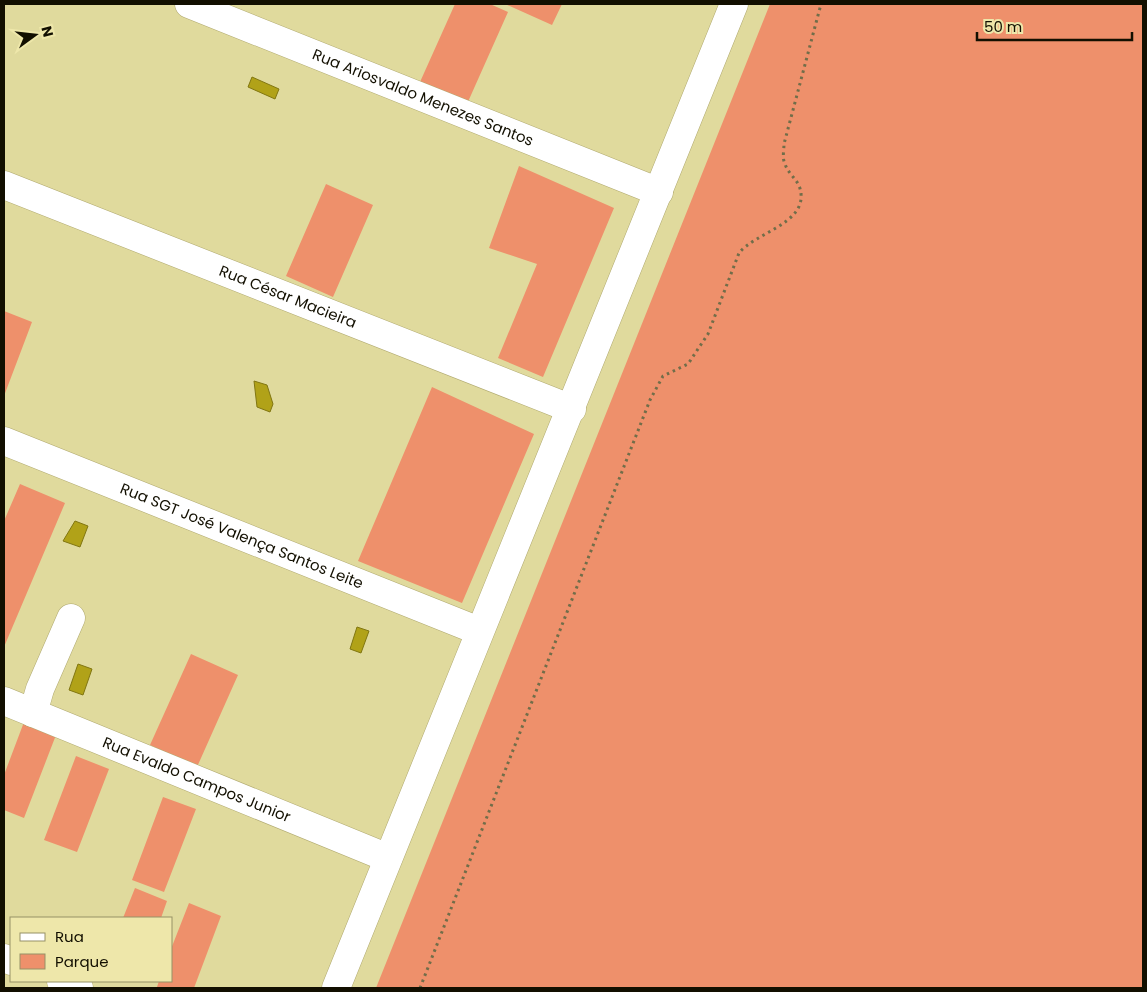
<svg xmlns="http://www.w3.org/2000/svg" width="1147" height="992" viewBox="0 0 1147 992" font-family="Poppins,sans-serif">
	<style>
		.green { fill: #ee906b }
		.water { fill: #b1a218; stroke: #817611 }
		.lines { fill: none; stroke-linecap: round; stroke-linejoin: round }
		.minor-casing { stroke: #b0a96f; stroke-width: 29 }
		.path { stroke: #716d49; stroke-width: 3; stroke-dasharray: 2.5 4; stroke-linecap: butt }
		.minor { stroke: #fff; stroke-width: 28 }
		.labels { text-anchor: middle; stroke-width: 5; stroke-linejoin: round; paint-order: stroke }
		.street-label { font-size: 15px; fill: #120f00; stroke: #eee7aa }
	</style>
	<rect width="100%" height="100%" fill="#e0da9d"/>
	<path class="green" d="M455 4H490L508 12 467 104 420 82Z
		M505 4H562L552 25Z
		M770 4H1143V988H376Z
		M519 166 614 208 543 377 498 358 537 264 489 248Z
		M326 184 373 205 333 297 286 276Z
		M4 311 32 322 4 396Z
		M432 387 534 434 462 603 358 561Z
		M20 484 65 503 4 647V521Z
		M191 654 238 675 197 767 150 745Z
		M24 722 56 735 24 818 4 810V775Z
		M76 756 109 769 77 852 44 840Z
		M163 797 196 809 164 892 132 880Z
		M135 888 167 901 161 918H123Z
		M189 903 221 916 194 988H161L157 987 159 981H171V949Z"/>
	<path class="water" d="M252 77 279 89 275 99 248 87Z
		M254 381 267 385 273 404 270 412 257 407Z
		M75 521 88 526 80 547 63 541Z
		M357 627 369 631 361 653 350 649Z
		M78 664 92 669 83 695 69 690Z"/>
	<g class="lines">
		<g class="minor-casing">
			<g id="minor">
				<path id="s1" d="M189 4 659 192"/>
				<path id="s2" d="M4 185 572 409"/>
				<path id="s3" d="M4 441 479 631"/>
				<path id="s4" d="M4 701 388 858"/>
				<path d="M33 713 40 689 71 618"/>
				<path d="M4 958 11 961"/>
				<path d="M61 981 79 988"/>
				<path d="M336 988C467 659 602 332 734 4"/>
			</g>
		</g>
		<path class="path" d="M420 988 650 400 663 376 688 364 708 334 739 253C755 233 804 224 801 194 800 180 789 176 785 164 782 158 784 150 784 144L821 4"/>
		<use href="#minor" class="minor"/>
	</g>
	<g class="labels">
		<g class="street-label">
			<text dy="5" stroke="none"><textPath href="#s1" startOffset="252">Rua Ariosvaldo Menezes Santos</textPath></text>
			<text dy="5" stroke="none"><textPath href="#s2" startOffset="305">Rua César Macieira</textPath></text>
			<text dy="5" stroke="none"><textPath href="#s3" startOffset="256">Rua SGT José Valença Santos Leite</textPath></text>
			<text dy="5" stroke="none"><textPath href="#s4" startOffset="208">Rua Evaldo Campos Junior</textPath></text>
		</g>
	</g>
	<rect width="1147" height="992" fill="none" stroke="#120f00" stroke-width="10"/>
	<rect x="10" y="917" width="162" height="65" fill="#eee7aa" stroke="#969166"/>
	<rect x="20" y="933" width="25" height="8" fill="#ffffff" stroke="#969166"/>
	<text x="55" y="942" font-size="15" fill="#120f00">Rua</text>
	<rect x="20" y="954" width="25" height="15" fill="#ee906b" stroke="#969166"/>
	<text x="55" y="967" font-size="15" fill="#120f00">Parque</text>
	<g transform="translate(35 35) rotate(75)" stroke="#eee7aa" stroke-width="4" paint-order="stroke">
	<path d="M0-4L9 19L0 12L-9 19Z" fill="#120f00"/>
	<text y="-8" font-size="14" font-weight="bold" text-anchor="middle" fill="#120f00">N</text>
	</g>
	<path d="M977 32v8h155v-8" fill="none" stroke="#120f00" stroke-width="2.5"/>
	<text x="984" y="32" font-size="15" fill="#120f00" stroke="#eee7aa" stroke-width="4" paint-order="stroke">50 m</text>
</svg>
